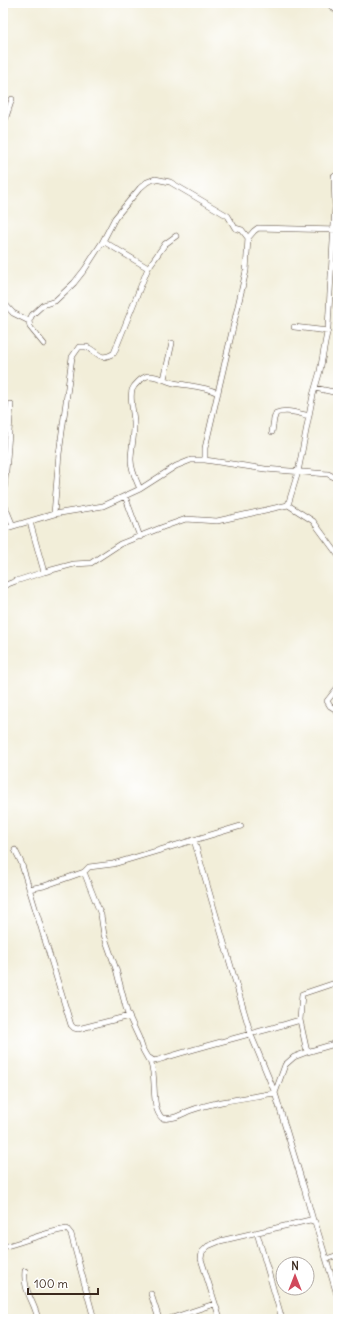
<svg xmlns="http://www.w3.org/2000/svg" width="341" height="1322" viewBox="0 0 341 1322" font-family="Delius,sans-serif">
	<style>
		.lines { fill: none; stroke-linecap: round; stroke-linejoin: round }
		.street-casing { stroke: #56473a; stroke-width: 6 }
		.street { stroke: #fff; stroke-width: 5 }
	</style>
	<rect width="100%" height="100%" fill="#fff"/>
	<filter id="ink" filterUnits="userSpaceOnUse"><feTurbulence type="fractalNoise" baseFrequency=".025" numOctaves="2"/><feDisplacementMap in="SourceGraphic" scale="8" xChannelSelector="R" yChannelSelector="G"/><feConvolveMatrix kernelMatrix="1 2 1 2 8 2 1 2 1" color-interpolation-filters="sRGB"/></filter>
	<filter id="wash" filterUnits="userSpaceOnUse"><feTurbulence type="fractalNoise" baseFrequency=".012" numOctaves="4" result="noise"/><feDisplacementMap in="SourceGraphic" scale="16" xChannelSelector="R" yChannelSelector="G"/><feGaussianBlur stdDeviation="0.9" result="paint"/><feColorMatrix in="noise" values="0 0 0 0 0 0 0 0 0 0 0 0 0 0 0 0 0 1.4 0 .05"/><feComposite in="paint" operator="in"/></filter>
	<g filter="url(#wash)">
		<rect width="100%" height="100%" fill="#f2eed9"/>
	</g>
	<g filter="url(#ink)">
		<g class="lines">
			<g class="street-casing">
				<path id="street" d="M328 3 338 12
					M3 126 12 99
					M103 241 148 268
					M3 302 13 313 29 321
					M294 327 328 331
					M44 344 30 327 29 321 32 315 43 305 55 301 74 283 85 269 103 241 115 218 140 188 147 182 155 179 170 182 228 216 235 228 242 230 248 238
					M164 379 172 343
					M315 388 338 393
					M11 404 7 460 4 490V504L13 526
					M272 432 274 419 276 413C287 409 298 413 309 416
					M205 460V448L209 431 246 271 248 238 254 231 258 228 338 230
					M140 489C136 480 131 470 131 460 131 449 134 438 134 427 135 416 129 400 132 390 134 385 142 377 148 376 157 375 165 381 174 383 189 386 204 386 218 393
					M125 496 140 537
					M288 505 298 472 313 395 320 371 328 327 335 207 334 176
					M54 514 59 454 72 357 79 347C81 347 84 347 86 347 98 350 98 363 114 353L148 268 165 244 176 236
					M30 522 44 572
					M3 529 54 514 103 506 140 489 176 466 191 460H205L265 469 328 474 338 479
					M3 586 16 581 44 572 74 564 91 563 120 544 163 527 186 519 217 521 288 505 313 521 338 555
					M338 687 327 701 330 706 338 711
					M15 850 21 862 71 1025 74 1028 78 1029 129 1016
					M84 872 101 915 104 935 116 969 127 1012 139 1038 143 1050 148 1059V1057L154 1061 158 1060C205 1045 253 1034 300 1020
					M29 889 44 886 84 872 89 867 113 864 241 826
					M307 1052 300 1020 302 994 338 982
					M148 1057C159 1076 149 1105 162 1118 172 1120 180 1115 189 1111 216 1101 246 1098 275 1093L251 1035 194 840
					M313 1220 304 1188 275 1093 285 1065 294 1057 307 1052 338 1043
					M257 1233 282 1319
					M3 1247C24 1242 45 1232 67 1229L71 1234 94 1319
					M326 1259 338 1255
					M25 1271C23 1292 34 1300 38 1319
					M151 1294 159 1319
					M169 1319 214 1304
					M220 1319 201 1259 202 1252 208 1246 220 1241 310 1220 315 1222 338 1298"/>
			</g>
			<use href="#street" class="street"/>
		</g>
	</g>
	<rect width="341" height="1322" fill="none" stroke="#fff" stroke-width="16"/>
	<g transform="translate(295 1276)"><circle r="19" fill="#ffffff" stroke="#b1aaa5"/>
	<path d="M0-3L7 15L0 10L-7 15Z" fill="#d1495b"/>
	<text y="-6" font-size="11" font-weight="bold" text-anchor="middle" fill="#3b2a1e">N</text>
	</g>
	<path d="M28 1288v6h70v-6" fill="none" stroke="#3b2a1e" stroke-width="2"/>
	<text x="34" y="1288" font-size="12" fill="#3b2a1e" stroke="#ffffff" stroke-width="3" paint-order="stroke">100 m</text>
</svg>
